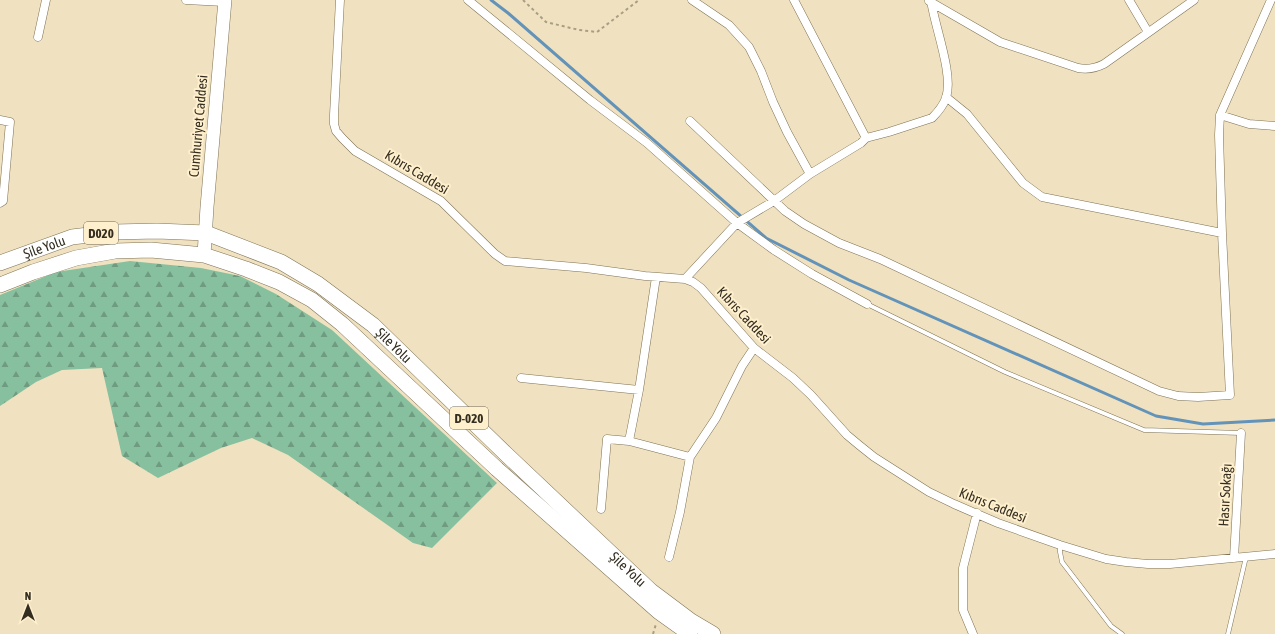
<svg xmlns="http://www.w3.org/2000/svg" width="1275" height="634" viewBox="0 0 1275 634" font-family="'Asap Condensed',sans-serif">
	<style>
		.forest { fill: url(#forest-firs) }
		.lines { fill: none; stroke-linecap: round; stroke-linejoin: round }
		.stream { stroke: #6393b9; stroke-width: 3 }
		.lane-casing { stroke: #7f7254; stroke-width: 5 }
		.street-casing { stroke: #7f7254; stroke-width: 9 }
		.primary-casing { stroke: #7f7254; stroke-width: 14 }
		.highway-casing { stroke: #7f7254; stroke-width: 16 }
		.path { stroke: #a99e84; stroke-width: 2; stroke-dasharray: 3 3; stroke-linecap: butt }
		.lane { stroke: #fff; stroke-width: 4 }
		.street { stroke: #fff; stroke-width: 8 }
		.primary { stroke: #fff; stroke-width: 13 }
		.highway { stroke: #fff; stroke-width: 15 }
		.labels { text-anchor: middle; stroke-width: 4; stroke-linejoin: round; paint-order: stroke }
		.shield { fill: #feefcd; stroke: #716855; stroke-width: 1 }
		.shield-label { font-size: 13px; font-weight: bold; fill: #342e21 }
		.street-label { font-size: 14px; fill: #342e21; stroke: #feefcd }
	</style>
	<defs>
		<pattern id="forest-firs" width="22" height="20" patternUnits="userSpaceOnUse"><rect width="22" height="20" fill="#87c09f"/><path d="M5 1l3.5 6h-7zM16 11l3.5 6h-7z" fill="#6f9c81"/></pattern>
	</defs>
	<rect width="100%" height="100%" fill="#f0e2c0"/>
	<path class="forest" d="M130 261 201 268 240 276 276 294 332 330 497 483 432 548 413 543 288 455 252 438 221 448 158 478 122 456 102 368 62 370 36 382 0 406V295L56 272Z"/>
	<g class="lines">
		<path class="stream" d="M491 0 508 13 766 238 849 280 1156 416 1203 424 1275 420"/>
		<g class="lane-casing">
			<path id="lane" d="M867 304 1005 372 1144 430 1241 433
				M1060 545V552L1062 562 1111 626 1122 634
				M1228 634 1246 557"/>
		</g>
		<g class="street-casing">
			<path id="street" d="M186 0 224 2
				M340 0 334 115V124L336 131 342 138 355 151 441 201 495 254 505 261 586 268 645 276 685 279 693 282 701 288 754 348 793 378 811 395 847 435 859 445 874 457 929 492 954 504 998 523 1060 545 1106 559 1126 562 1148 564H1170L1275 554
				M468 0 590 100 647 143 737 223 774 250 812 274 867 304
				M692 0 729 25 749 47 761 71 773 102 787 132 810 174
				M794 0 866 138
				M1129 0 1148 32
				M929 1 1000 42 1078 68C1088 70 1096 68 1104 64L1194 0
				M38 37 46 0
				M946 97 967 114 1023 183 1042 197 1222 233
				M1220 115 1249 124 1275 126
				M0 120 10 122 3 201 0 203
				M690 121 785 211 804 224 839 243 880 259 1159 391 1178 396 1198 397 1230 395 1222 233 1219 135 1220 115 1271 0
				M685 279 737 223 774 201 810 174 861 143 866 138 889 132 932 118C938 112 943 106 946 98 954 74 934 25 931 0
				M521 378 639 390
				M629 441 639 390 656 277
				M601 509 607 439 629 441 690 457
				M669 557 680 512 690 457 716 418 742 366 754 348
				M1234 558 1241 433
				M973 634 963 610V568L977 513"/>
		</g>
		<g class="primary-casing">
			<path id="primary" d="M204 255 207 207 225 0"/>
		</g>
		<g class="highway-casing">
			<g id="highway">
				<path id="s1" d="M0 263 72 237 114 232 157 231 206 233 281 262 318 284 373 325 507 455 651 591 691 621 713 634"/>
				<path d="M0 285 33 272 76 258 115 251 151 250 204 255 246 269 279 282 312 300 342 324 497 469 659 612 690 634"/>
			</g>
		</g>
		<path class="path" d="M523 0 546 22 579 30 597 32 639 0
			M653 634 656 624"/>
		<use href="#lane" class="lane"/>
		<use href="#street" class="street"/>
		<use href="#primary" class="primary"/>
		<use href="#highway" class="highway"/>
	</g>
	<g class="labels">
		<g class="shield">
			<rect x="84" y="222" width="34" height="22" rx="3"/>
			<rect x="450" y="407" width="38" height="22" rx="3"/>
		</g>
		<g class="shield-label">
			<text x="101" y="238">D020</text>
			<text x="469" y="423">D-020</text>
		</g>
		<g class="street-label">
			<text transform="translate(198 126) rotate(-85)" y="5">Cumhuriyet Caddesi</text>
			<text transform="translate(417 172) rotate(31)" y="5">Kıbrıs Caddesi</text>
			<text dy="5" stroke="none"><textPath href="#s1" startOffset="47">Şile Yolu</textPath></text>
			<text transform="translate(744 315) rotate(47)" y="5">Kıbrıs Caddesi</text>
			<text dy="5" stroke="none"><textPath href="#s1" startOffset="432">Şile Yolu</textPath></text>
			<text transform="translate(1225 495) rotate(-87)" y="5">Hasır Sokağı</text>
			<text transform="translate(993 505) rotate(22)" y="5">Kıbrıs Caddesi</text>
			<text dy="5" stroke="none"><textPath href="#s1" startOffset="756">Şile Yolu</textPath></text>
		</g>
	</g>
	<g transform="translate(28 606)" stroke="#feefcd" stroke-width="3" paint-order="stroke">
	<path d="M0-3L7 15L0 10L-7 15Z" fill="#342e21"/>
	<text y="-6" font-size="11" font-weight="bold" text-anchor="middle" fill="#342e21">N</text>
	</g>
</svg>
